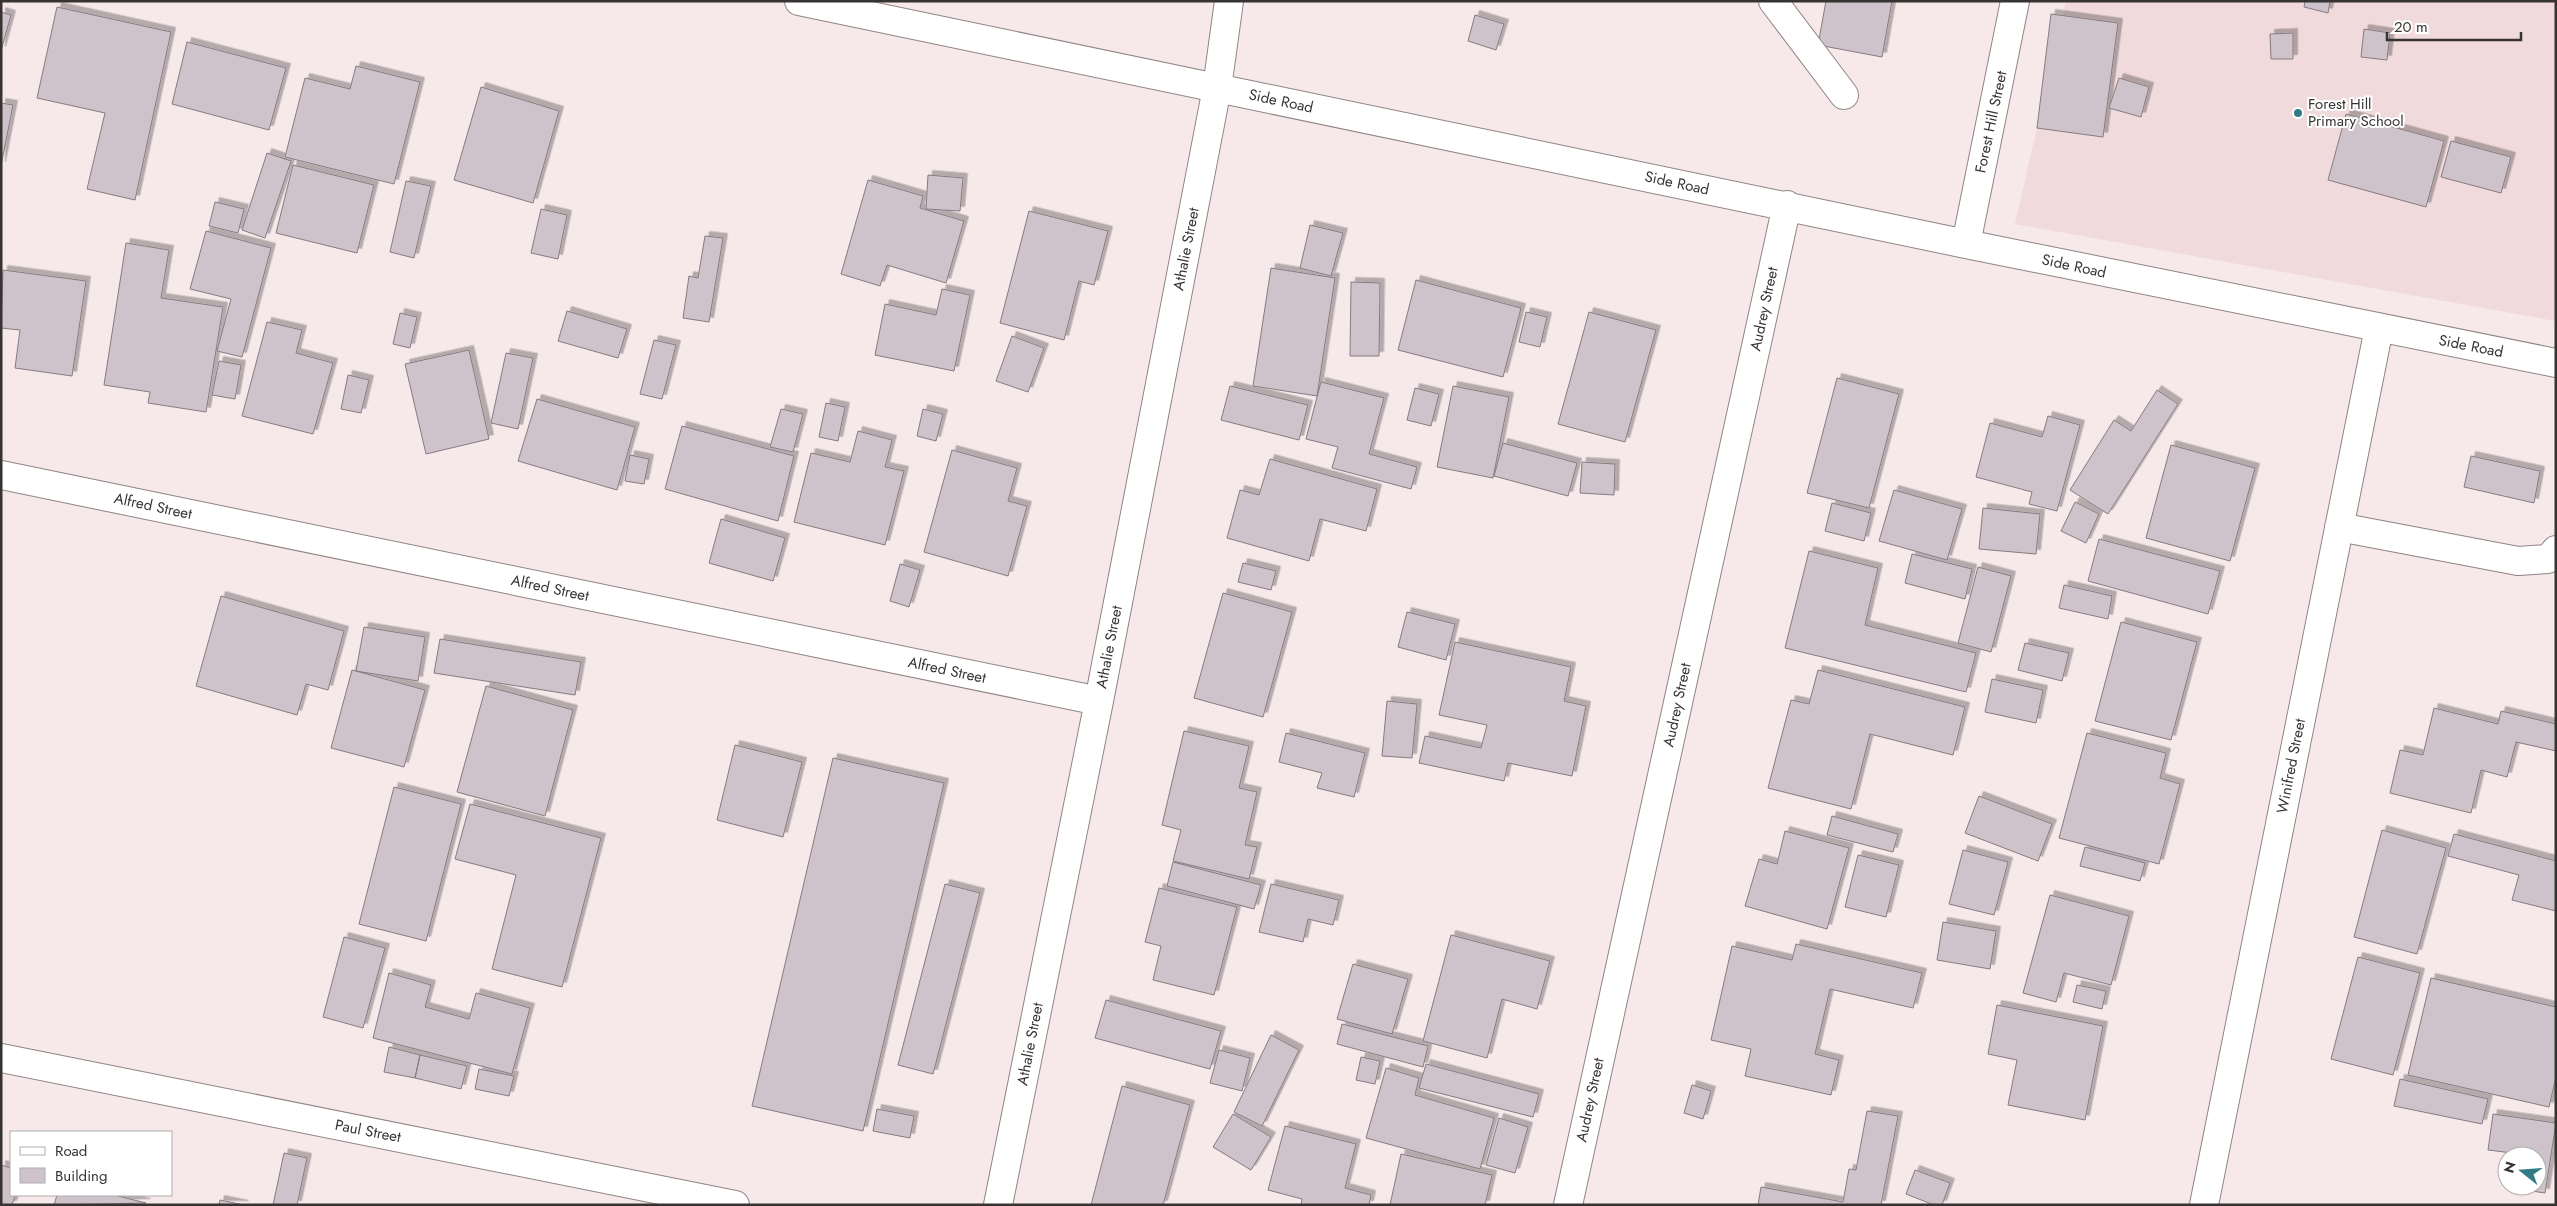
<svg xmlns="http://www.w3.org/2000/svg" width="2557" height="1206" viewBox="0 0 2557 1206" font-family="Jost,sans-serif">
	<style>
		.built { fill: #f1dadb }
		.building { fill: #cec3ca; stroke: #857b81; filter: url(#shadow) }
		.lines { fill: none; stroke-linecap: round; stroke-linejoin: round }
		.minor-casing { stroke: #918484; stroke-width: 30 }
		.minor { stroke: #fff; stroke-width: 28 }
		.poi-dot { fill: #337b82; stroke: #fff; stroke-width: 2 }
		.labels { text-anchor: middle; stroke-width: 4; stroke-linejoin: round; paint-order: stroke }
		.street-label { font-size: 15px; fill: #383333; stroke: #fff }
		.poi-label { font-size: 15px; fill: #383333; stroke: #fff; text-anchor: start }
	</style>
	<defs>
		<filter id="shadow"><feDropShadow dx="4.5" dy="-4.5" stdDeviation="0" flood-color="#0004"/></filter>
	</defs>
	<rect width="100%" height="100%" fill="#f7e8e9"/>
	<path class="built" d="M2066 1H2556V321L2015 224Z"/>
	<path class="building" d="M1826 1H1892L1882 57 1818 45Z
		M2305 1H2330L2328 13 2304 7Z
		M57 7 171 32 135 200 87 189 105 113 37 98Z
		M1 12 11 15 1 51Z
		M2051 14 2118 23 2103 137 2037 128Z
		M1475 15 1504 24 1496 50 1468 41Z
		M2364 29 2390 33 2387 60 2361 57Z
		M2293 33V59H2271L2270 34Z
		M187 42 286 68 269 130 172 104Z
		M356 66 420 82 394 184 285 157 305 78 350 89Z
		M2119 78 2149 87 2141 117 2109 108Z
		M481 87 559 111 533 203 454 180Z
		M1 103 13 105 1 166Z
		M2346 114 2444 141 2426 207 2328 180Z
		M2451 141 2511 157 2501 193 2441 177Z
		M267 153 291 161 265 238 242 230Z
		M293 165 374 185 357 253 276 233Z
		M928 175 963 178 960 211 926 209Z
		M868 180 923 196 920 208 964 221 946 283 887 265 880 286 841 274Z
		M406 181 431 186 414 258 390 252Z
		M215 202 244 209 238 233 209 226Z
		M541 209 567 215 558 259 531 253Z
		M1029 211 1108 231 1094 285 1079 281 1064 340 1000 323Z
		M1310 225 1343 233 1331 276 1300 268Z
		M206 231 271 248 242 357 217 351 231 299 190 289Z
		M705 236 723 238 709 322 683 318 689 276 698 278Z
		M126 243 169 250 161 298 223 307 206 412 148 403 150 392 104 385Z
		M1271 268 1335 278 1317 396 1253 386Z
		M3 270 86 281 72 376 15 368 20 330 1 328Z
		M1416 280 1521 308 1503 377 1398 350Z
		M1351 282 1380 283 1379 356H1350Z
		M942 289 970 295 954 371 875 355 885 304 936 315Z
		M567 311 627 329 618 358 558 341Z
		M1526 312 1547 317 1540 347 1519 342Z
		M1589 312 1656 330 1625 442 1558 424Z
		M400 313 417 317 410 348 393 344Z
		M267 322 302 330 296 353 333 363 313 434 242 416Z
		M1012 336 1044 348 1028 392 996 381Z
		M654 340 676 345 662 399 640 394Z
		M469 350 489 439 426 454 405 364Z
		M506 353 533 358 518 429 491 423Z
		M219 361 241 365 235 399 212 395Z
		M348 375 369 380 361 413 341 409Z
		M1837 378 1899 394 1869 508 1807 493Z
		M1321 382 1384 398 1369 454 1417 467 1411 489 1332 468 1338 447 1306 439Z
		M1230 386 1308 405 1299 440 1221 420Z
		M1453 386 1509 397 1493 478 1437 467Z
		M1415 388 1439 394 1431 426 1407 420Z
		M2157 390 2178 404 2108 514 2070 490 2114 420 2131 431Z
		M537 399 635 427 617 490 518 461Z
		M826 403 845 407 838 441 819 437Z
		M781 409 803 414 793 452 770 447Z
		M923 409 943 414 936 441 917 436Z
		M2048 416 2080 425 2057 511 2029 504 2032 492 1976 477 1990 423 2042 437Z
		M682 426 794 456 778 521 665 489Z
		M858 431 892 440 885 467 904 471 885 545 794 522 811 453 850 462Z
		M1503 443 1577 463 1568 496 1494 476Z
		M2171 445 2255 468 2230 561 2146 538Z
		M952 450 1017 468 1008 501 1027 506 1008 576 924 552Z
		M630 455 649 459 644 484 625 481Z
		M2471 456 2540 471 2534 503 2464 487Z
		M1270 459 1377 489 1366 531 1320 519 1309 561 1227 538 1240 490 1259 495Z
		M1582 462 1615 464 1614 495 1580 493Z
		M1894 490 1962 509 1947 560 1879 541Z
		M2075 502 2099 514 2086 543 2061 531Z
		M1832 503 1871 513 1864 541 1825 531Z
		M1983 508 2040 514 2036 554 1979 549Z
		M721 519 785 538 773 581 709 563Z
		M2099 539 2220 571 2208 614 2088 581Z
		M1809 551 1878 568 1865 625 1976 653 1966 692 1785 648Z
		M1912 554 1972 569 1965 599 1905 583Z
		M1243 563 1276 571 1271 590 1238 582Z
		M900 564 920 570 909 607 890 601Z
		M1978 567 2011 576 1991 652 1958 643Z
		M2064 585 2112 596 2108 619 2059 608Z
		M1223 593 1292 612 1263 717 1194 698Z
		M221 596 344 631 328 690 306 684 297 715 196 686Z
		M1407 612 1455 624 1446 660 1398 647Z
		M2121 622 2197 642 2171 740 2095 721Z
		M364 627 425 637 418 681 356 671Z
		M440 639 581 662 575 695 434 673Z
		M1455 642 1571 667 1564 701 1586 706 1572 776 1508 763 1504 781 1419 763 1425 736 1481 748 1487 725 1439 715Z
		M2025 643 2069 653 2062 681 2018 670Z
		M352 670 425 690 404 767 331 748Z
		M1818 670 1965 707 1953 755 1870 734 1851 809 1768 788 1791 700 1809 704Z
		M1992 679 2043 690 2036 723 1985 712Z
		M486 686 573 710 545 816 457 792Z
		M1387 701 1417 704 1412 758 1382 756Z
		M2434 708 2498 724 2501 711 2556 724V751L2516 742 2507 777 2481 770 2471 813 2390 793 2400 750 2423 755Z
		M1184 731 1249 746 1239 788 1257 792 1245 845 1257 847 1249 879 1173 861 1181 830 1162 825Z
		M1286 733 1365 753 1354 797 1317 788 1322 773 1279 762Z
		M2087 733 2166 753 2160 778 2180 784 2159 864 2059 838Z
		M735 745 802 762 783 837 717 820Z
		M833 758 944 783 863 1131 752 1106Z
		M394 787 461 804 426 941 359 924Z
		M1979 796 2052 824 2038 861 1965 833Z
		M470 804 601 838 562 987 492 969 516 875 455 859Z
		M1832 816 1898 834 1893 852 1827 835Z
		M2382 830 2446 848 2417 954 2354 937Z
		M1785 831 1849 848 1827 929 1745 906 1759 859 1777 864Z
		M2454 834 2556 861V911L2512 900 2519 875 2448 856Z
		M2085 847 2145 863 2140 881 2080 866Z
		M1963 850 2008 862 1994 915 1949 904Z
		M1858 855 1899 865 1886 917 1845 907Z
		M1173 862 1261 885 1254 909 1167 886Z
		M945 884 980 893 933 1074 898 1065Z
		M1271 884 1339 900 1333 925 1308 919 1303 942 1259 932Z
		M1159 888 1237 907 1214 995 1153 980 1161 946 1145 942Z
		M2050 895 2129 916 2111 985 2064 973 2056 1002 2023 993Z
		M1943 922 1996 931 1990 969 1937 960Z
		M1451 935 1550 961 1537 1009 1502 999 1487 1058 1423 1041Z
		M344 937 385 948 363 1028 323 1017Z
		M1796 944 1922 973 1913 1008 1830 989 1815 1054 1839 1060 1831 1095 1745 1076 1751 1049 1711 1040 1732 946 1792 960Z
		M2358 957 2420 973 2393 1075 2331 1059Z
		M1353 964 1408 979 1392 1034 1337 1019Z
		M389 973 431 985 425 1007 469 1019 476 993 530 1008 512 1074 373 1038Z
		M2431 978 2556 1007V1077L2549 1107 2408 1075Z
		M2077 985 2106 991 2102 1009 2073 1002Z
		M1106 1000 1221 1031 1210 1069 1095 1038Z
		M1997 1005 2103 1026 2085 1120 2008 1105 2017 1060 1988 1054Z
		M1342 1024 1428 1046 1423 1067 1337 1044Z
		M1271 1035 1299 1050 1262 1126 1234 1112Z
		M389 1047 420 1055 415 1078 384 1072Z
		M1219 1050 1250 1058 1242 1091 1210 1083Z
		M420 1055 467 1066 461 1089 415 1078Z
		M1361 1057 1380 1061 1375 1084 1356 1080Z
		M1426 1064 1539 1094 1533 1117 1419 1088Z
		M1386 1068 1419 1078 1415 1095 1494 1118 1480 1169 1366 1138Z
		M479 1069 514 1076 509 1096 475 1089Z
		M2400 1079 2488 1099 2482 1124 2394 1106Z
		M1692 1085 1711 1091 1703 1119 1684 1113Z
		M1122 1086 1190 1105 1163 1205H1091Z
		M877 1109 914 1116 910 1138 873 1131Z
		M1867 1111 1898 1116 1881 1205H1758L1761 1187 1843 1202 1849 1169 1856 1170Z
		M1233 1114 1271 1137 1251 1170 1213 1147Z
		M2493 1114 2556 1123 2545 1193 2518 1189 2519 1186H2537V1156L2488 1150Z
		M1499 1118 1528 1127 1515 1173 1486 1165Z
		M1285 1126 1356 1144 1345 1188 1371 1195 1369 1205H1301L1302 1199 1268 1190Z
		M284 1153 307 1158 297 1205H273Z
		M1401 1154 1492 1175 1485 1205H1390Z
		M1 1165 11 1168V1195H15L12 1205H1Z
		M1915 1170 1950 1183 1942 1205H1934L1906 1194Z
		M57 1195H114L146 1203 54 1205Z
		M220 1200 244 1205H219Z"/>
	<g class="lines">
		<g class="minor-casing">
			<path id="minor" d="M799 1 1966 244 2556 363
				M1773 1 1844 95
				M1966 244 2015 1
				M1 475 1099 701
				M2339 527 2518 561 2548 559 2556 550
				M1 1058 735 1205
				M998 1205 1099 701 1217 88 1229 1
				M1568 1205 1787 205
				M2204 1205 2379 328"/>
		</g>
		<use href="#minor" class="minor"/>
	</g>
	<circle class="poi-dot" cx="2298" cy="113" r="5"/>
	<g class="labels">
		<g class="street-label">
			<text transform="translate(1281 101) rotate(12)" y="5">Side Road</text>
			<text transform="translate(1991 122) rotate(-78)" y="5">Forest Hill Street</text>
			<text transform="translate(1677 183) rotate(12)" y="5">Side Road</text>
			<text transform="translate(1186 249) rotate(-79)" y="5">Athalie Street</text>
			<text transform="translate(2074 266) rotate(12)" y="5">Side Road</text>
			<text transform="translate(1764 309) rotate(-78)" y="5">Audrey Street</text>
			<text transform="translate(2471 346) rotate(11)" y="5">Side Road</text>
			<text transform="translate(153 506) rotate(12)" y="5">Alfred Street</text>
			<text transform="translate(550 588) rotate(12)" y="5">Alfred Street</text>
			<text transform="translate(1109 647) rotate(-79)" y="5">Athalie Street</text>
			<text transform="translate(947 670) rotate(12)" y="5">Alfred Street</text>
			<text transform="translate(1677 705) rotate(-78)" y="5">Audrey Street</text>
			<text transform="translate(2291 766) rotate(-79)" y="5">Winifred Street</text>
			<text transform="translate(1030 1044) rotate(-79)" y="5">Athalie Street</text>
			<text transform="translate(1590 1100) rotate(-78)" y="5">Audrey Street</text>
			<text transform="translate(368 1131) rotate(11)" y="5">Paul Street</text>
		</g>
		<g class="poi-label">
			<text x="2308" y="109">Forest Hill<tspan x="2308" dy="17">Primary School</tspan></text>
		</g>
	</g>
	<rect width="2557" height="1206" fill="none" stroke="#383333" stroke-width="5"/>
	<rect x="10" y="1131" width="162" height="65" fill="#ffffff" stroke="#afadad"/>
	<rect x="20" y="1147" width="25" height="8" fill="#ffffff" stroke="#afadad"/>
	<text x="55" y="1156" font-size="15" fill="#383333">Road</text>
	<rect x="20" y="1168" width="25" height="15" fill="#cec3ca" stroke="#afadad"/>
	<text x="55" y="1181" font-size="15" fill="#383333">Building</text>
	<g transform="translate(2522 1171) rotate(287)"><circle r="24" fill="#ffffff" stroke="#afadad"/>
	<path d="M0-4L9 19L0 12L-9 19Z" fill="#337b82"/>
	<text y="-8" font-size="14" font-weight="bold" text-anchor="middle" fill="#383333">N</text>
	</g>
	<path d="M2387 32v8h134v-8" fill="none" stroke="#383333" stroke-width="2.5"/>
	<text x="2394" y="32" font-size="15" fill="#383333" stroke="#ffffff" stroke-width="4" paint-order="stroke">20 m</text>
</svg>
